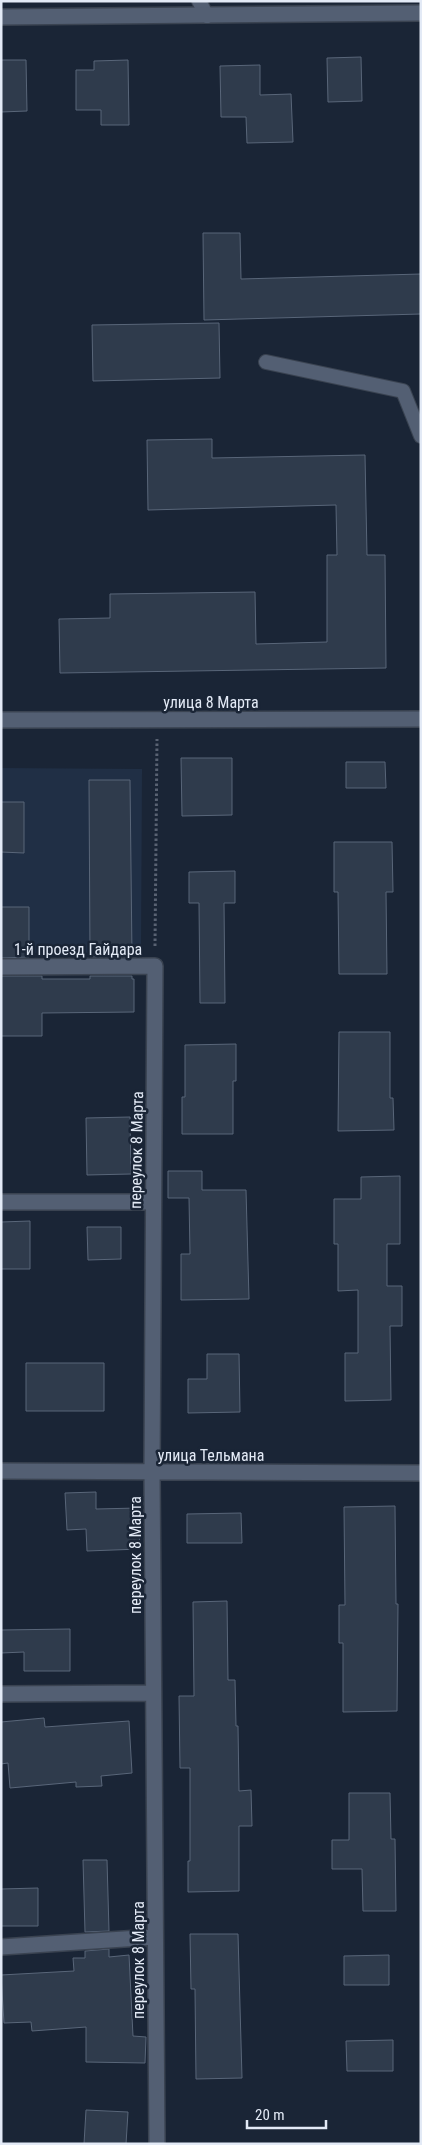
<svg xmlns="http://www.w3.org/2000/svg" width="422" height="2145" viewBox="0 0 422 2145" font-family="'Roboto Condensed',sans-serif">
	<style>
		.built { fill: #202f45 }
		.building { fill: #2f3b4c; stroke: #596679 }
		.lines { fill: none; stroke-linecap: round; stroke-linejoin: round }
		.lane-casing { stroke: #3a4351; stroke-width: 16 }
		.street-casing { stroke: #3a4351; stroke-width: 18 }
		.path { stroke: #596272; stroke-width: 3; stroke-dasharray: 2.5 2.5; stroke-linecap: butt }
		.lane { stroke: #535f73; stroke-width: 14 }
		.street { stroke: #535f73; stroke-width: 15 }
		.labels { text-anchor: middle; stroke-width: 5; stroke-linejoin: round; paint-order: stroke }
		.street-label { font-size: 16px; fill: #e3eaf6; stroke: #1a2536 }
	</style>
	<rect width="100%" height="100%" fill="#1a2536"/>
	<path class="built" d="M1 768 142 769 141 953H1Z"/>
	<path class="building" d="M361 57 362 101 328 102 327 58Z
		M1 60H26L27 111 1 112Z
		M128 60 129 125H101V110H76V70H94V61Z
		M260 65V95L291 94 293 142 247 143 246 117H221L220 66Z
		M203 233H240L241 279 421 274V314L204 320Z
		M219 323 220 378 93 381 92 325Z
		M212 439V458L365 455 367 555H385L386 668 60 673 59 619 110 618V594L255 592 256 644 327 642V555H337L336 505 148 510 147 440Z
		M181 758H232V815L182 816Z
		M346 762H385L386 788H346Z
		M89 780H130L132 957H90Z
		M1 802H24V853L1 852Z
		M334 842H392L393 892H386L387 974H339L338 892H334Z
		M235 871V903H224L225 1003H200L199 903H189V872Z
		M1 907H29V957L1 958Z
		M1 976H42V979H90V976H132V979H134V1012L42 1013V1036H1Z
		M339 1032H390V1098H393L394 1130 338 1131Z
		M236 1044V1081H233V1134H182V1097H185V1045Z
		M130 1117 131 1174 87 1175 86 1118Z
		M168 1171H202V1190H246L249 1299 181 1300V1254H190L189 1198H168Z
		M400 1176V1244H387V1286H402V1326H390L391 1400 345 1401V1353H358V1290L338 1291V1244H334V1199H361V1177Z
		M30 1221V1269H1V1222Z
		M87 1227H121V1259L88 1260Z
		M207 1354H239L240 1412 188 1413V1379H207Z
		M26 1363H104V1411H26Z
		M96 1492V1509L138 1508 140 1549 87 1551 86 1529 67 1530 65 1493Z
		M395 1506 396 1604H398L397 1711 343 1712V1643H339V1605H345L344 1507Z
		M241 1513 242 1543H187V1514Z
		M227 1601 228 1680H235L236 1726H238L239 1791 251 1790 252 1826H239V1891L188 1892V1861H190V1768H180L179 1696H194L193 1602Z
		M70 1629V1671H24V1652L1 1653V1630Z
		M44 1718 45 1727 129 1721 132 1773 101 1776 102 1786 76 1787V1782L10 1788 8 1763 1 1764V1722Z
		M349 1793H390L391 1839H395L396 1911H363L362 1869H332V1840H349Z
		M83 1860H107L109 1931 85 1932Z
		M38 1888V1926H1V1889Z
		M190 1934H238L242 2078 196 2079 195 1989H191Z
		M109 1949V1957L129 1955 133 2036 146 2037 145 2063 86 2062V2027L32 2031 31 2022 4 2023 1 1975 74 1971 73 1958H85V1951Z
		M389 1955V1985H344V1956Z
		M393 2040V2071H347L346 2041Z
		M86 2110 128 2112 126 2144H84Z"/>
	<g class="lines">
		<g class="lane-casing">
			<path id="lane" d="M199 1 207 16
				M266 362 403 391 421 436"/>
		</g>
		<g class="street-casing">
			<path id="street" d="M1 17 421 13
				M1 720 421 719
				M1 967 155 966 152 1472 157 2144
				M1 1202H152
				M1 1471 421 1473
				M1 1694 153 1693
				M1 1947 155 1937"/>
		</g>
		<path class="path" d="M155 946 157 739"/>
		<use href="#lane" class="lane"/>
		<use href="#street" class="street"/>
	</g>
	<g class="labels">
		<g class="street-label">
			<text x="211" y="708">улица 8 Марта</text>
			<text x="78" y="955">1-й проезд Гайдара</text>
			<text transform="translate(136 1150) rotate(-89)" y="6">переулок 8 Марта</text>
			<text x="211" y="1461">улица Тельмана</text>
			<text transform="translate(135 1555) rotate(-90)" y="6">переулок 8 Марта</text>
			<text transform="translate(138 1960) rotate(-90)" y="6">переулок 8 Марта</text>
		</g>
	</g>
	<rect width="422" height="2145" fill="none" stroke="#e3eaf6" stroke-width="5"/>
	<path d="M247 2120v8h79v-8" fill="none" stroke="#e3eaf6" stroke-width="2.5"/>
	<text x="255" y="2120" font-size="15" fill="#e3eaf6" stroke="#1a2536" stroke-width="4" paint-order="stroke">20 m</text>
</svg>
